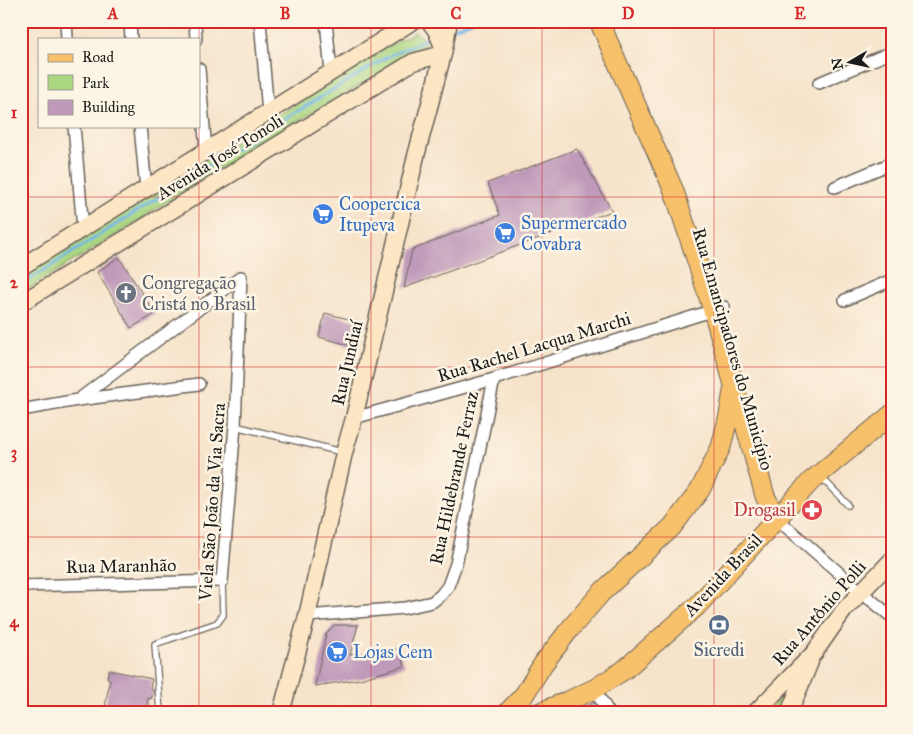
<svg xmlns="http://www.w3.org/2000/svg" width="913" height="734" viewBox="0 0 913 734" font-family="'IM FELL Great Primer',serif">
	<style>
		.green { fill: #abd681; stroke: #64794e }
		.lines { fill: none; stroke-linecap: round; stroke-linejoin: round }
		.stream { stroke: #70b5e6; stroke-width: 3 }
		.building { fill: #bf9aba }
		.lane-casing { stroke: #696259; stroke-width: 8 }
		.street-casing { stroke: #696259; stroke-width: 14 }
		.secondary-casing { stroke: #696259; stroke-width: 19 }
		.primary-casing { stroke: #696259; stroke-width: 21 }
		.lane { stroke: #fff; stroke-width: 5.5 }
		.street { stroke: #fff; stroke-width: 11 }
		.secondary { stroke: #fce6c4; stroke-width: 16 }
		.primary { stroke: #f7c06b; stroke-width: 19 }
		.grid { fill: none; stroke: #d62828; stroke-width: 1; stroke-opacity: 0.55 }
		.labels { text-anchor: middle; stroke-width: 5; stroke-linejoin: round; paint-order: stroke }
		.street-label { font-size: 18px; fill: #1c1c1c; stroke: #fcf5e5 }
		.shop-label { font-size: 18px; fill: #366cbe; stroke: #fcf5e5; text-anchor: start }
		.worship-label { font-size: 18px; fill: #5b616d; stroke: #fcf5e5; text-anchor: start }
		.health-label { font-size: 18px; fill: #be3a42; stroke: #fcf5e5; text-anchor: end }
		.service-label { font-size: 18px; fill: #4e5e75; stroke: #fcf5e5 }
		.neatline { fill: none; stroke: #d62828; stroke-width: 2 }
		.grid-label { font-size: 16px; text-anchor: middle; font-weight: bold; fill: #d62828 }
	</style>
	<rect width="100%" height="100%" fill="#fcf5e5"/>
	<filter id="ink" filterUnits="userSpaceOnUse"><feTurbulence type="fractalNoise" baseFrequency=".02" numOctaves="2"/><feDisplacementMap in="SourceGraphic" scale="10" xChannelSelector="R" yChannelSelector="G"/><feConvolveMatrix kernelMatrix="1 2 1 2 8 2 1 2 1" color-interpolation-filters="sRGB"/></filter>
	<filter id="wash" filterUnits="userSpaceOnUse"><feTurbulence type="fractalNoise" baseFrequency=".0096" numOctaves="4" result="noise"/><feDisplacementMap in="SourceGraphic" scale="20" xChannelSelector="R" yChannelSelector="G"/><feGaussianBlur stdDeviation="1.12" result="paint"/><feColorMatrix in="noise" values="0 0 0 0 0 0 0 0 0 0 0 0 0 0 0 0 0 1.4 0 .05"/><feComposite in="paint" operator="in"/></filter>
	<g filter="url(#wash)">
		<rect width="100%" height="100%" fill="#f7e3ca"/>
		<path class="green" d="M415 32C422 36 425 40 424 48L279 132 199 181 121 232 21 293V276L342 75 392 44Z
			M790 688 783 713H765Z"/>
		<g class="lines">
			<path class="stream" d="M454 28 472 21
				M21 285 216 161 334 89 387 57 432 36"/>
		</g>
		<g id="blocks">
			<path class="building" d="M577 149 612 211 404 288 412 250 500 215 488 183Z
				M119 257 155 314 131 328 97 272Z
				M325 313 360 322 353 346 319 337Z
				M334 625H358L350 655 398 649 405 666 360 679 315 686 326 634Z
				M109 670 152 679 150 688 154 691 151 699 148 698 146 712 138 710 137 713H104L110 679 107 678Z
				M594 702 600 713H573Z"/>
		</g>
	</g>
	<g filter="url(#ink)">
		<use href="#blocks" fill-opacity="0" stroke="#696259" stroke-width="1"/>
		<g class="lines">
			<g class="lane-casing">
				<path id="lane" d="M235 426 342 452
					M820 476 848 505
					M160 713 155 644 217 623 223 615 222 581"/>
			</g>
			<g class="street-casing">
				<path id="street" d="M66 21 67 39
					M130 21 131 39
					M195 21 196 39
					M260 21 268 112
					M326 21 331 72
					M390 21 391 34
					M199 69 206 151
					M819 83 892 52
					M74 126 83 229
					M140 126 146 189
					M835 187 892 163
					M21 252 22 267
					M845 300 892 280
					M78 400 241 277
					M21 410 78 400 199 384
					M354 418 494 379 724 307
					M776 518 861 592 892 617
					M21 586 222 581 235 426 241 277
					M307 616 405 608 432 602 441 595 448 586 456 564 494 379
					M594 689 609 713"/>
			</g>
			<g class="secondary-casing">
				<path id="secondary" d="M429 21 436 30 444 49
					M21 267 413 21
					M21 303 413 62 443 54
					M281 713 307 616 344 453 354 418 416 156 443 54 449 21
					M755 713 814 653 844 610 892 560
					M789 713 810 662"/>
			</g>
			<g class="primary-casing">
				<path id="primary" d="M599 21 674 191 713 310 765 496 776 518
					M507 713 524 695 543 664 569 630 601 593 672 527 700 490 721 447 729 415 733 391
					M538 713 568 701 594 689 624 670 697 606 811 481 892 414"/>
			</g>
			<use href="#lane" class="lane"/>
			<use href="#street" class="street"/>
			<use href="#secondary" class="secondary"/>
			<use href="#primary" class="primary"/>
		</g>
	</g>
	<path class="grid" d="M199 21V713M371 21V713M542 21V713M714 21V713M21 197H892M21 367H892M21 537H892"/>
	<defs>
		<g id="supermarket-disc" transform="scale(1.125)"><circle r="9.5" fill="#3f7fe0" stroke="#fcf5e5"/><path d="M-6-5.5h2.5l.6 2H6L4.5 2H-2.5L-4.4-4H-6ZM-1.5 3.2a1.3 1.3 0 1 0 .1 0ZM3 3.2a1.3 1.3 0 1 0 .1 0Z" fill="#fff"/></g>
		<g id="church-disc" transform="scale(1.125)"><circle r="9.5" fill="#6b7280" stroke="#fcf5e5"/><path d="M-1.2-6h2.4v3.5h3.3v2.4h-3.3V6h-2.4V-.1h-3.3v-2.4h3.3Z" fill="#fff"/></g>
		<g id="pharmacy-disc" transform="scale(1.125)"><circle r="9.5" fill="#e0444e" stroke="#fcf5e5"/><path d="M-2-6h4v4h4v4h-4v4h-4v-4h-4v-4h4Z" fill="#fff"/></g>
		<g id="bank-disc" transform="scale(1.125)"><circle r="9.5" fill="#5c6f8a" stroke="#fcf5e5"/><path d="M-6-4H6V4H-6ZM0-2.3a2.3 2.3 0 1 0 0 4.6a2.3 2.3 0 1 0 0-4.6Z" fill="#fff"/></g>
	</defs>
	<g fill-rule="evenodd">
		<use href="#supermarket-disc" x="323" y="214"/>
		<use href="#supermarket-disc" x="505" y="233"/>
		<use href="#church-disc" x="126" y="293"/>
		<use href="#pharmacy-disc" x="812" y="510"/>
		<use href="#bank-disc" x="719" y="625"/>
		<use href="#supermarket-disc" x="337" y="652"/>
	</g>
	<g class="labels">
		<g class="street-label">
			<text transform="translate(220 157) rotate(-32)" y="6">Avenida José Tonoli</text>
			<text transform="translate(534 347) rotate(-17)" y="6">Rua Rachel Lacqua Marchi</text>
			<text transform="translate(733 349) rotate(74)" y="6">Rua Emancipadores do Município</text>
			<text transform="translate(347 363) rotate(-77)" y="6">Rua Jundiaí</text>
			<text transform="translate(454 478) rotate(-78)" y="6">Rua Hildebrande Ferraz</text>
			<text transform="translate(212 502) rotate(-86)" y="6">Viela São João da Via Sacra</text>
			<text transform="translate(121 566) rotate(-1)" y="6">Rua Maranhão</text>
			<text transform="translate(723 575) rotate(-47)" y="6">Avenida Brasil</text>
			<text transform="translate(819 613) rotate(-49)" y="6">Rua Antônio Polli</text>
		</g>
		<g class="shop-label">
			<text x="339" y="210">Coopercica<tspan x="339" dy="21">Itupeva</tspan></text>
			<text x="521" y="229">Supermercado<tspan x="521" dy="21">Covabra</tspan></text>
			<text x="353" y="658">Lojas Cem</text>
		</g>
		<g class="worship-label">
			<text x="142" y="289">Congregação<tspan x="142" dy="21">Cristá no Brasil</tspan></text>
		</g>
		<g class="health-label">
			<text x="796" y="516">Drogasil</text>
		</g>
		<g class="service-label">
			<text x="719" y="656">Sicredi</text>
		</g>
	</g>
	<rect width="913" height="734" fill="none" stroke="#fcf5e5" stroke-width="55"/>
	<rect x="38" y="38" width="162" height="90" fill="#fcf5e5" stroke="#a29e95"/>
	<rect x="48" y="54" width="25" height="8" fill="#f7c06b" stroke="#a29e95"/>
	<text x="82" y="62" font-size="15" fill="#1c1c1c">Road</text>
	<rect x="48" y="75" width="25" height="15" fill="#abd681" stroke="#a29e95"/>
	<text x="82" y="88" font-size="15" fill="#1c1c1c">Park</text>
	<rect x="48" y="100" width="25" height="15" fill="#bf9aba" stroke="#a29e95"/>
	<text x="82" y="112" font-size="15" fill="#1c1c1c">Building</text>
	<g transform="translate(850 62) rotate(261)" stroke="#fcf5e5" stroke-width="4" paint-order="stroke">
	<path d="M0-4L9 19L0 12L-9 19Z" fill="#1c1c1c"/>
	<text y="-8" font-size="14" font-weight="bold" text-anchor="middle" fill="#1c1c1c">N</text>
	</g>
	<rect x="28" y="28" width="858" height="678" class="neatline"/>
	<g class="grid-label">
		<text x="113" y="19">A</text>
		<text x="285" y="19">B</text>
		<text x="456" y="19">C</text>
		<text x="628" y="19">D</text>
		<text x="800" y="19">E</text>
		<text x="14" y="118">1</text>
		<text x="14" y="288">2</text>
		<text x="14" y="458">3</text>
		<text x="14" y="627">4</text>
	</g>
</svg>
